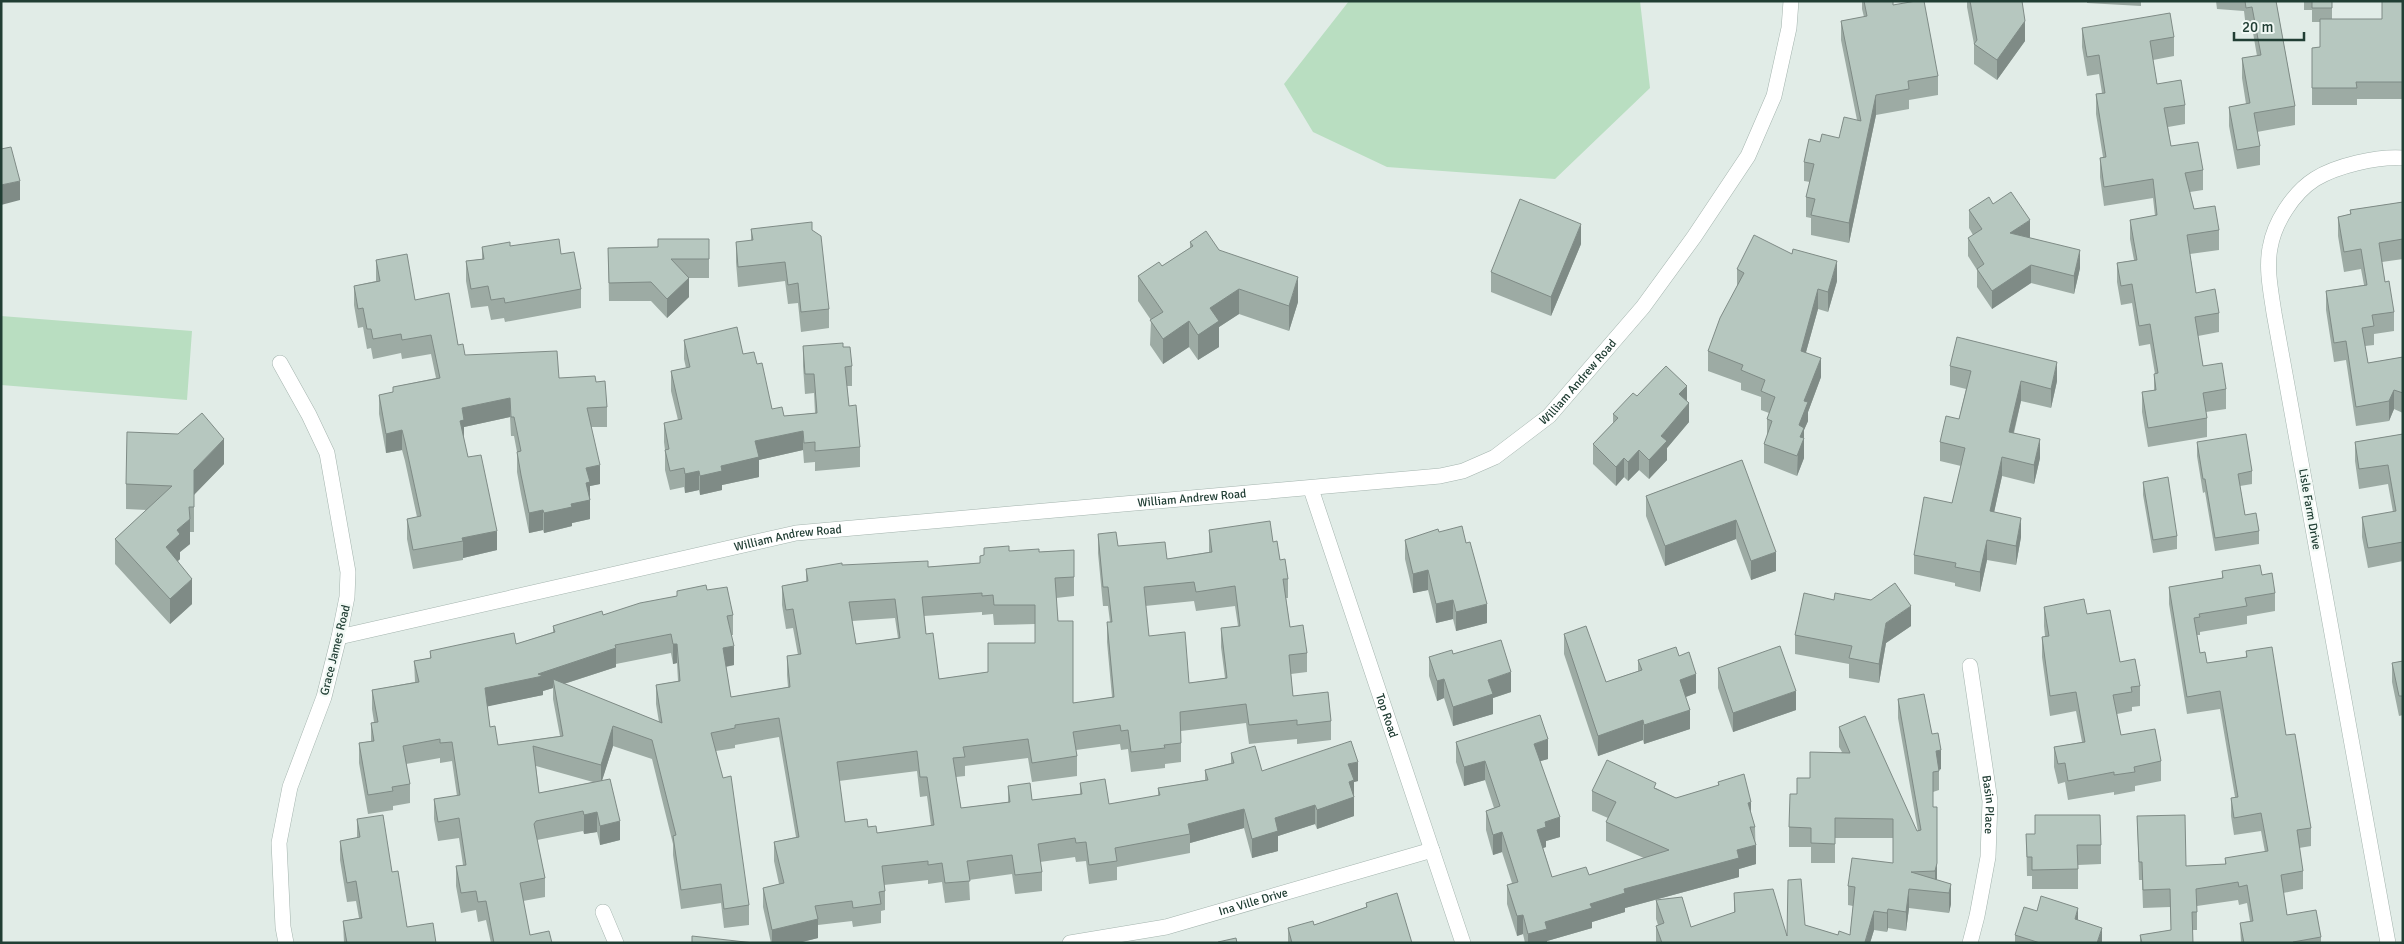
<svg xmlns="http://www.w3.org/2000/svg" width="2404" height="944" viewBox="0 0 2404 944" font-family="Signika,sans-serif">
	<style>
		.green { fill: #b9dec1 }
		.lines { fill: none; stroke-linecap: round; stroke-linejoin: round }
		.street-casing { stroke: #a4b4ae; stroke-width: 16 }
		.street { stroke: #fff; stroke-width: 15 }
		.wall { fill: #9daba4; fill-rule: evenodd }
		.shaded-wall { fill: #7f8b86 }
		.building { fill: #b6c7bf; stroke: #7f8b86; fill-rule: evenodd }
		.labels { text-anchor: middle; stroke-width: 4.5; stroke-linejoin: round; paint-order: stroke }
		.street-label { font-size: 12px; fill: #213e34; stroke: #f2f9f5 }
	</style>
	<rect width="100%" height="100%" fill="#e1ece7"/>
	<path class="green" d="M1349 1H1640L1650 88 1555 179 1387 167 1313 132 1284 84Z
		M1 316 192 331 187 400 1 385Z"/>
	<g class="lines">
		<g class="street-casing">
			<g id="street">
				<path d="M280 363 309 415 327 453 348 572 347 597 339 637 324 697 290 787 279 843 283 927 286 943"/>
				<path id="s1" d="M1311 489 1463 943"/>
				<path id="s2" d="M339 637 796 533 1440 476 1463 471 1495 457 1549 416 1643 307 1694 237 1748 156 1774 96 1789 28 1791 1"/>
				<path id="s3" d="M1970 666 1990 801 1988 857 1977 916 1970 943"/>
				<path d="M603 912 616 943"/>
				<path id="s4" d="M1070 943 1166 927 1432 850"/>
				<path d="M2388 943 2274 313C2271 292 2266 269 2270 248 2274 223 2293 193 2315 179 2336 166 2377 156 2403 158"/>
			</g>
		</g>
		<use href="#street" class="street"/>
	</g>
	<path class="wall" d="M1862 1H1893V5L1938 76V95L1909 100V109L1876 115 1849 243 1811 235V218L1806 217V197L1810 182 1804 181V162L1820 142 1839 138 1857 120 1841 40V21L1864 17 1862 9Z
		M1967 1H2022L2025 41 1997 80 1974 64V44L1967 7Z
		M2087 1H2141V6L2087 3Z
		M2216 1H2276L2295 106V125L2257 132 2260 146V165L2237 169 2229 126V107L2246 104 2242 78V58L2257 56 2252 27 2246 28 2244 11 2217 9Z
		M2304 1H2332V19H2382L2403 1V99H2357V105H2312V48L2320 47V22H2312V10H2304Z
		M2082 28 2174 37V56L2153 60 2157 84 2185 105V124L2168 127 2171 146 2203 170V190L2190 192 2194 209 2219 230V250L2190 254 2196 293 2219 313V332L2198 336 2203 366 2226 389V409L2206 412 2207 418V437L2148 447 2142 412V392L2154 390V374H2155L2150 344 2139 346 2132 303 2121 305 2117 282V263L2134 260 2130 239V220L2155 216 2153 198 2104 206 2100 177V158L2103 157 2096 114V94L2102 93 2099 74 2087 76 2082 47Z
		M2403 202V259L2382 262 2385 282 2394 312V331L2374 334V345L2365 346 2368 363 2403 357V413L2394 409 2389 421 2356 426 2346 360 2334 362 2326 310V291L2364 285 2361 269 2344 272 2338 236V217L2350 214V210Z
		M1993 204 2030 238 2080 268 2074 294 2031 283 1992 309 1977 287V270L1968 256V238L1973 235 1969 228V210Z
		M751 229 812 230 829 309V328L801 332 798 303 788 304 785 281 738 287 736 262V242L751 241Z
		M709 239V278H689V297L667 318 651 301H609L608 248 658 247Z
		M1190 242 1219 250 1298 302 1289 331 1239 314 1219 327V347L1198 360 1189 347 1163 364 1150 345 1151 320 1138 301V276L1162 266 1190 248Z
		M1581 244 1551 316 1491 292V272Z
		M510 246 561 254 581 289V308L505 322 504 318 491 320 488 306 471 308 466 281V261L482 259V247Z
		M376 260 458 345 465 355 559 378 596 382 607 407V427H591L600 484 590 486V519L572 523V526L544 533 543 530 529 533 521 494 517 472V452L514 436H511L510 417 464 427V440L468 457 497 550 463 558V560L413 569 407 539V519L417 517 405 461 402 450 386 453 379 414V395L393 392V387L436 378 431 354 402 359 401 353 373 359 371 348 367 349 363 327 358 328 354 305V286L376 281Z
		M1737 269 1837 281 1828 312 1818 309 1806 352 1821 377 1808 412V421L1804 430V458L1797 476 1764 463V444L1767 437V419L1769 413 1761 410V397L1741 390V383L1708 371V351L1737 286Z
		M684 340 743 354 757 364 772 409 784 416 815 413 814 393 805 394 803 366V346L843 347 852 366V386H847L849 406 860 447V467L815 471V462L804 463 803 450 759 460V477L722 485V490L700 495 699 490 685 493 684 487 670 490 665 470V450L664 442V423L678 420 671 391V371L686 368 684 359Z
		M1950 366 2057 381 2051 408 2021 401 2014 433 2040 458 2034 484 2002 476 1994 512 2021 537 2016 565 1987 560 1980 592 1955 586V583L1914 574V555L1952 503 1961 466 1940 461V442L1959 419 1966 389 1950 385Z
		M1637 396 1687 400 1689 422 1667 448V460L1649 479 1639 470 1628 481 1624 477 1616 486 1593 464V444L1613 423V414Z
		M2403 434V561L2368 568 2362 537V517L2393 512 2388 484 2359 489 2355 461V442Z
		M2197 442 2252 471V484L2240 486 2245 515 2259 531V544L2215 551 2205 492 2203 493 2197 456Z
		M1742 460 1776 571 1751 580 1736 539 1665 566 1646 516V496Z
		M224 464 194 494V532H190V544L180 552V559L178 561 192 604 170 624 115 564V539L147 510 126 509V484Z
		M2143 482 2177 536V549L2153 553 2143 495Z
		M1209 530 1273 542 1280 560 1288 579V598H1286L1290 627 1307 653V672L1291 674 1293 696 1331 721V740L1297 744V739L1249 744 1246 723 1181 731V762L1165 764V768L1131 772 1128 749 1121 750 1120 744 1076 750 1077 756V776L1032 782 1028 758 965 766V776L956 777 961 808 1008 802V786L1032 800 1080 794V783L1109 804 1158 796V788L1205 780V770L1231 763V753L1262 771 1358 781 1354 782V816L1317 829 1315 824 1278 836V851L1252 858 1244 828 1190 843V853L1117 867V880L1089 884 1086 861 1076 862 1075 857 1040 862 1042 872V891L1015 894 1012 874 969 880 970 900 945 903 942 882 928 884V880L884 885 885 891V910L881 911V923L853 927 852 921 818 925V938L798 943H771L763 907V888L779 884 774 861V842L796 837 779 737 735 745V748L716 751 749 905V925L724 928 721 903 681 909 673 855V844L652 759 613 746 602 780 620 840 600 845 597 832 584 834 583 831 537 840 545 878V897L523 901 530 935 552 943H491L486 920 478 922 476 910 461 913 456 886V866L463 865 459 838 438 841 434 819V799L457 796 452 761 440 763V758L406 764 410 784V803L393 806V810L368 814 359 763V743L371 741V723L374 722 372 709V690L415 682 414 661 430 658V651L516 644 553 632V626L603 615 677 596V591L707 590 733 615V635H731L734 665 726 667 731 697 788 687 787 675V656L798 655 793 628 786 629 782 605V586L806 581V569L842 565 928 567 980 563 984 555V548L1009 551 1039 552 1074 550V596L1056 598 1058 621 1073 703 1112 697 1107 642V622H1110L1108 606H1103L1098 553V534L1118 546 1167 559 1209 552ZM1194 601 1196 611 1235 606 1238 626 1221 628V647L1225 678 1189 683 1149 636 1145 606ZM982 612V615L993 614 994 625 1035 624V643L988 672 939 679 926 634 924 616ZM895 618 898 638 856 644 852 621ZM671 653 673 664 677 663 678 681 656 685V704L659 722 564 684 616 667V664ZM553 688V699L560 736 498 745 490 727 487 706 543 695V691ZM536 766 593 782 539 793ZM917 771 920 797 927 796 931 826 877 833 868 827 845 822 839 781Z
		M1439 532 1466 543 1487 623 1456 631 1453 619 1436 623 1428 590 1413 593 1405 559V540Z
		M2222 571 2262 575 2275 593V611L2247 616V624L2200 632V635H2197L2200 653 2207 663 2246 657V651L2286 735 2311 828V846L2299 848 2303 871V889L2283 893 2287 915 2321 937V943H2241L2240 923 2250 921 2247 903 2239 905 2238 900 2197 906V930H2192L2193 943H2140V935L2171 930 2170 907 2143 908 2142 880H2139L2137 816 2186 866 2225 864V858L2265 852 2261 831 2234 835 2231 816V798L2235 797 2220 709 2187 714 2169 604V587L2222 578Z
		M2044 607 2087 614 2120 662 2140 686V706L2132 707V711L2117 714 2121 735 2161 761V781L2135 786V791L2114 795V792L2068 800 2065 782 2058 784 2054 767V747L2082 742 2076 711 2050 716 2042 657V637L2045 636 2044 626Z
		M1911 626 1886 643 1879 683 1849 678V664L1795 654V635Z
		M1564 634 1606 682 1638 671V660L1679 656 1696 693 1686 697 1690 729 1644 744 1643 740 1598 756 1564 654Z
		M1453 654 1511 692 1493 698V714L1453 726 1444 698 1437 701 1429 676V657Z
		M2403 661V715L2399 716 2392 682V663Z
		M1718 668 1796 710 1733 732 1718 688Z
		M1898 699 1932 734 1941 769 1939 770V790L1933 792V807L1937 880 1951 884V904L1949 913 1909 908 1906 931 1888 928 1887 932 1874 930 1870 943H1656V926L1658 925 1656 919V900L1691 927 1734 913V893L1787 936 1805 925 1838 935H1850L1853 906 1848 905V886L1893 863V838H1835V863H1811V847H1789V827L1797 794 1810 778 1842 752 1839 747V727L1917 831H1918L1898 718Z
		M1456 742 1548 759 1540 761 1560 837 1546 841V847L1543 848 1552 877 1589 875 1644 858 1606 841V822L1608 818 1592 811V791L1656 788 1676 798 1718 786V782L1751 814 1755 827 1756 864 1739 869V877L1625 908V912L1592 922V928L1547 941V943H1525L1523 934 1517 936 1507 904V885L1512 883 1502 852 1493 855 1486 830V811L1494 808 1485 780 1464 786 1456 762Z
		M2035 815 2101 845V864L2078 865V889H2032V876H2027L2026 834H2035Z
		M357 819 392 872 407 927 436 943H344L343 921 359 918 356 901 347 902 340 860V841L357 838Z
		M1366 903 1412 943H1288V928L1314 925 1366 907Z
		M2037 911 2078 920 2102 943H2015V935Z"/>
	<path class="shaded-wall" d="M2025 21V41L1997 80V60Z
		M1876 95V115L1849 243V223Z
		M20 181V200L1 205V185Z
		M2030 220V238L2010 233Z
		M1581 224V244L1551 316V297Z
		M2080 250V268L2074 294V276Z
		M1837 261V281L1828 312V292Z
		M2031 265V283L1992 309V291Z
		M1298 277V302L1289 331V306Z
		M689 278V297L667 318V299Z
		M1239 289V314L1219 327V347L1198 360V335L1210 308Z
		M1818 289V309L1801 370V351Z
		M1189 321V347L1163 364V339Z
		M1821 358V377L1808 412V421L1804 430V458L1797 476 1799 425 1804 401Z
		M2057 362V381L2051 408V389Z
		M2021 381V401L2009 451V432Z
		M1687 386V405L1679 394Z
		M2394 390V409L2389 421V401Z
		M510 398V417L464 427V440L460 421 462 408Z
		M1689 403V422L1667 448V460L1649 479V460L1661 436Z
		M402 430V450L386 453V434Z
		M803 431V450L759 460V477L722 485V490L700 495V476L721 466 755 441Z
		M224 439V464L194 495V470Z
		M2040 439V458L2034 484V465Z
		M1639 450V470L1628 481V462Z
		M2002 457V476L1990 531V511Z
		M1624 458V477L1616 486V467Z
		M600 465V484L590 486V519L572 523V526L544 533V513L571 504 586 468Z
		M699 471V490L685 493V474Z
		M543 510V530L529 533V513Z
		M2021 518V537L2016 565V546Z
		M190 519V544L180 552V559L166 572V547L177 530Z
		M1736 520V539L1665 566V546Z
		M497 531V550L463 558V541L462 538Z
		M1987 540V560L1980 592V572Z
		M1776 552V571L1751 580V561Z
		M1428 570V590L1413 593V574Z
		M192 579V604L170 624V599Z
		M1453 600V619L1436 623V604Z
		M1487 604V623L1456 631V612Z
		M1911 606V626L1886 643 1879 683V664L1886 623Z
		M673 644H677V663L673 664Z
		M734 646V665L723 667V648Z
		M616 648V667L554 687 553 679V688L543 691V695L485 707V688L538 674Z
		M1511 672V692L1493 698V714L1453 726V707L1488 680Z
		M1696 674V693L1680 699V680Z
		M1444 679V698L1437 701V681Z
		M1796 691V710L1733 732V713Z
		M1690 710V729L1644 744V725Z
		M1643 720V740L1598 756V736Z
		M613 726V746L601 784V765Z
		M1548 739V759L1534 763V744Z
		M1941 750V769L1936 771V751Z
		M1485 761V780L1464 786V767Z
		M1358 762V781L1354 782V816L1317 829V810L1348 764Z
		M1751 802V821L1748 803Z
		M1315 805V824L1278 836V851L1252 858V839L1275 818Z
		M1244 809V828L1190 843V834L1188 824Z
		M597 812V832L584 834V815Z
		M1560 817V837L1546 841V847L1537 850V830L1545 822Z
		M620 821V840L600 845V826Z
		M1502 832V852L1493 855V835Z
		M1756 845V864L1739 869V877L1625 908V912L1592 922V928L1547 941V943H1528V934L1545 922 1624 889 1737 850Z
		M1937 863V882L1935 891V871Z
		M1951 884V904L1949 913V893Z
		M1909 889V908L1906 931V912Z
		M2078 908V927L2075 919Z
		M1888 909V928L1887 932V913Z
		M1874 911V930L1870 943H1865Z
		M1523 915V934L1517 936V916Z
		M818 919V938L798 943H772V930Z
		M2102 928V943H2097Z"/>
	<path class="building" d="M1864 1H1893V5L1916 1H1924L1938 76 1908 81 1909 89 1876 95 1849 223 1811 215 1815 199 1806 197 1814 164 1804 162 1809 139 1820 142 1822 134 1839 138 1844 117 1861 121 1841 21 1867 16Z
		M1970 1H2022L2025 21 1997 60 1974 44 1977 40Z
		M2245 1H2276L2295 106 2254 113 2260 146 2237 150 2229 107 2250 103 2242 58 2261 55 2252 7 2246 8Z
		M2312 1H2332V8H2312Z
		M2382 1H2403V82H2356L2357 88H2312V48L2320 47V19H2382Z
		M2170 13 2174 37 2150 41 2157 84 2181 80 2185 105 2164 108 2171 146 2198 142 2203 170 2185 173 2194 209 2215 206 2219 230 2187 235 2196 293 2215 289 2219 313 2195 317 2203 366 2222 363 2226 389 2203 393 2207 418 2148 428 2142 392 2156 390 2154 374 2158 373 2150 324 2139 326 2132 284 2121 286 2117 263 2137 260 2130 220 2157 215 2153 179 2104 187 2100 158 2106 157 2096 94 2105 93 2099 55 2087 57 2082 28Z
		M11 147 20 181 1 185V149Z
		M2011 192 2030 220 2010 233 2080 250 2074 276 2031 265 1992 291 1977 269 1984 264 1968 238 1982 229 1969 210 1989 197 1993 204Z
		M1520 199 1581 224 1551 297 1491 272Z
		M2403 202V239L2379 243 2385 282 2389 281 2394 312 2372 315 2374 326 2362 328 2368 363 2403 357V393L2394 390 2389 401 2356 407 2346 341 2334 343 2326 291 2367 285 2361 249 2344 252 2338 217 2351 214 2350 210Z
		M812 222V230L821 236 829 309 801 312 798 283 788 285 785 262 738 267 736 242 753 240 751 229Z
		M1206 231 1219 250 1298 277 1289 306 1239 289 1210 308 1219 321 1198 335 1189 321 1163 339 1150 320 1163 312 1138 276 1159 262 1162 266 1193 246 1190 242Z
		M1754 235 1792 254 1793 249 1837 261 1828 292 1818 289 1801 351 1821 358 1804 401 1808 402 1799 425 1804 428 1800 437 1804 438 1797 456 1764 444 1772 421 1767 419 1775 397 1761 391 1765 380 1741 370 1743 365 1708 351 1720 318 1744 273 1737 269Z
		M559 239 561 254 574 252 581 289 505 303 504 298 491 300 488 286 471 289 466 261 484 259 482 247 510 242V246Z
		M658 239H709V259H671L689 278 667 299 651 282 609 283 608 248 658 247Z
		M407 254 415 300 449 293 458 345 463 344 465 355 557 351 559 378 595 376 596 382 605 381 607 407 587 408 600 465 586 468 590 482 586 483 590 500 571 504 572 507 544 513 543 510 529 513 521 475 517 452 521 451 514 417H511L510 398 462 408 464 420 460 421 468 457 481 455 497 531 462 538 463 541 413 550 407 519 421 516 405 442 402 430 386 434 379 395 393 392V387L440 378 431 335 402 340 401 334 373 339 371 329H367L363 308 358 309 354 286 380 281 376 260Z
		M737 327 743 354 754 352 757 364 762 363 772 409 782 407 784 416 817 413 814 374H805L803 346 843 343V347H850L852 366 845 367 849 406 856 405 860 447 815 451V442L804 443 803 431 755 441 759 457 721 466 722 471 700 476 699 471 685 474 684 468 670 471 665 450 669 449 664 423 682 419 671 371 690 367 684 340Z
		M1957 337 2057 362 2051 389 2021 381 2009 432 2040 439 2034 465 2002 457 1990 511 2021 518 2016 546 1987 540 1980 572 1955 567 1956 563 1914 555 1924 497 1952 503 1965 448 1940 442 1946 416 1959 419 1971 371 1950 366Z
		M1666 366 1687 386 1679 394 1689 403 1661 436 1667 441 1649 460 1639 450 1628 462 1624 458 1616 467 1593 444 1618 418 1613 414 1633 393 1637 396Z
		M202 413 224 439 194 470V507H189L190 519 177 530 180 534 166 547 192 579 170 599 115 539 172 486 126 484 127 432 178 434Z
		M2246 434 2252 471 2238 474 2245 515 2256 513 2259 531 2215 538 2205 479H2203L2197 442Z
		M2403 434V542L2368 548 2362 517 2396 511 2388 465 2359 469 2355 442Z
		M1742 460 1776 552 1751 561 1736 520 1665 546 1646 496Z
		M2168 477 2177 536 2153 540 2143 482Z
		M1270 521 1273 542 1277 541 1280 560 1285 559 1288 579H1283L1290 627 1303 625 1307 653 1289 655 1293 696 1328 692 1331 721 1297 725V720L1249 725 1246 704 1180 712 1181 743 1164 745 1165 748 1131 752 1128 730 1121 731 1120 725 1073 732 1077 756 1032 763 1028 739 963 747 965 757 953 758 961 808 1010 802 1008 786 1030 783 1032 800 1082 794 1080 783 1105 779 1109 804 1160 795 1158 788 1208 780 1205 770 1234 763 1231 753 1255 746 1262 771 1351 741 1358 762 1348 764 1354 780 1349 782 1354 797 1317 810 1315 805 1275 818 1278 831 1252 839 1244 809 1188 824 1190 834 1115 848 1117 861 1089 865 1086 842 1076 843 1075 838 1038 844 1042 872 1015 875 1012 855 967 861 970 881 945 883 942 863 928 865V861L882 866 885 891 879 892 881 904 853 908 852 901 815 906 818 919 772 930 763 888 784 883 774 842 799 837 779 718 735 725V728L711 733 723 778 731 776 749 905 724 909 721 884 681 890 673 836 676 835 652 740 613 726 601 765 533 746 539 793 610 779 620 821 600 826 597 812 584 815 583 811 536 821 534 824 545 878 520 883 530 935 549 931 552 943H494L486 901 478 902 476 891 461 893 456 866 466 865 459 818 438 822 434 799 460 795 452 742 440 743V739L403 746 410 784 392 787 393 791 368 795 359 743 374 741 371 723 378 722 372 690 419 682 414 661 431 658 430 651 514 633 516 644 555 632 553 626 602 611 603 615 640 603 677 596V591L706 585 707 590 727 587 733 615 727 616 734 646 723 648 731 697 790 687 787 656 801 654 793 609 786 610 782 586 808 581 806 569 842 563V565L928 561V567L980 563V556L984 555V548L1009 546V551L1039 549V552L1074 550V577L1055 578 1058 621H1073V703L1114 697 1107 622H1112L1108 587H1103L1098 534 1116 532 1118 546 1165 542 1167 559 1212 552 1209 530ZM1194 582 1196 592 1235 586 1240 626 1221 628 1227 678 1189 683 1185 632 1149 636 1144 587ZM982 593V596L993 595 994 605H1035V643H988V672L939 679 933 633 926 634 922 597ZM895 599 900 638 856 644 849 602ZM671 634 673 644H677L680 681 656 685 662 723 553 679 563 736 498 745 495 726 490 727 485 688 543 676 538 674 616 648 615 645ZM917 751 920 777H927L934 825 877 833 876 826 868 827 867 819 845 822 837 762Z
		M1462 526 1466 543 1470 542 1487 604 1456 612 1453 600 1436 604 1428 570 1413 574 1405 540 1438 529 1439 532Z
		M2260 565 2262 575 2272 573 2275 593 2245 598 2247 606 2199 614 2200 617 2194 618 2200 653 2205 652 2207 663 2247 657 2246 651 2272 647 2286 735 2295 734 2311 828 2297 830 2303 871 2281 875 2287 915 2316 910 2321 937 2293 942 2294 943H2244L2240 923 2253 921 2247 885 2239 887 2238 882 2196 889 2197 912H2192L2193 943H2142L2140 935 2171 930 2170 889 2143 890 2142 862H2139L2137 816 2185 815 2186 866 2226 864 2225 858 2268 851 2261 813 2234 818 2231 798 2238 797 2220 691 2187 697 2169 587 2223 578 2222 571Z
		M1895 583 1911 606 1886 623 1879 664 1849 658 1852 646 1795 635 1804 593 1834 600 1835 593 1871 600Z
		M2084 599 2087 614 2110 610 2120 662 2135 659 2140 686 2131 687 2132 692 2113 695 2121 735 2155 729 2161 761 2134 767 2135 772 2114 775V772L2068 781 2065 763 2058 764 2054 747 2085 742 2076 692 2050 696 2042 637 2049 636 2044 607Z
		M1586 626 1606 682 1642 670 1638 660 1676 647 1679 656 1689 652 1696 674 1680 680 1690 710 1644 725 1643 720 1598 736 1564 634Z
		M1501 640 1511 672 1488 680 1493 694 1453 707 1444 679 1437 681 1429 657 1452 650 1453 654Z
		M1780 646 1796 691 1733 713 1718 668Z
		M2403 661V696H2399L2392 663Z
		M1924 694 1932 734 1938 733 1941 750 1936 751 1939 771 1933 772V807H1937V863L1935 871 1911 872 1951 884 1949 893 1909 889 1906 912 1888 909 1887 913 1874 911 1865 942 1868 943H1662L1656 926 1664 923 1656 900 1682 897 1691 927 1735 912 1734 893 1773 889 1787 936 1788 880 1801 879 1805 925 1838 935 1839 931 1850 935 1855 887 1848 886 1852 858 1893 863V819L1835 818V844L1811 843V828L1789 827 1790 794H1797V778H1810V752L1850 753 1839 727 1865 716 1917 831 1921 830 1898 699Z
		M1540 715 1548 739 1534 744 1560 817 1545 822 1546 827 1537 830 1552 877 1586 867 1589 875 1669 850 1606 822 1616 802 1592 791 1607 760 1656 783 1654 788 1676 798 1719 785 1718 782 1744 774 1751 802 1748 803 1755 827H1750L1756 845 1737 850 1739 858 1624 889 1625 893 1590 904 1592 908 1545 922 1547 929 1528 934 1523 915 1517 916 1507 885 1518 882 1502 832 1493 835 1486 811 1500 806 1485 761 1464 767 1456 742Z
		M383 815 392 872 398 871 407 927 433 923 436 943H347L343 921 362 918 356 881 347 883 340 841 360 837 357 819Z
		M2035 815H2100L2101 845H2077L2078 869 2032 870V857H2027L2026 834H2035Z
		M1397 893 1412 943H1292L1288 928 1313 921 1314 925 1367 907 1366 903Z
		M2041 896 2078 908 2075 919 2102 928 2097 943H2040L2015 935 2024 907 2037 911Z
		M692 936 754 943H692Z
		M1236 938 1237 943H1218V942Z"/>
	<g class="labels">
		<g class="street-label">
			<text dy="4" stroke="none"><textPath href="#s2" startOffset="1286">William Andrew Road</textPath></text>
			<text dy="4" stroke="none"><textPath href="#s2" startOffset="866">William Andrew Road</textPath></text>
			<text transform="translate(2310 509) rotate(80)" y="4">Lisle Farm Drive</text>
			<text dy="4" stroke="none"><textPath href="#s2" startOffset="460">William Andrew Road</textPath></text>
			<text transform="translate(335 650) rotate(-76)" y="4">Grace James Road</text>
			<text dy="4" stroke="none"><textPath href="#s1" startOffset="239">Top Road</textPath></text>
			<text dy="4" stroke="none"><textPath href="#s3" startOffset="140">Basin Place</textPath></text>
			<text dy="4" stroke="none"><textPath href="#s4" startOffset="188">Ina Ville Drive</textPath></text>
		</g>
	</g>
	<rect width="2404" height="944" fill="none" stroke="#213e34" stroke-width="5"/>
	<path d="M2234 32v8h70v-8" fill="none" stroke="#213e34" stroke-width="2.5"/>
	<text x="2242" y="32" font-size="15" fill="#213e34" stroke="#f2f9f5" stroke-width="4" paint-order="stroke">20 m</text>
</svg>
